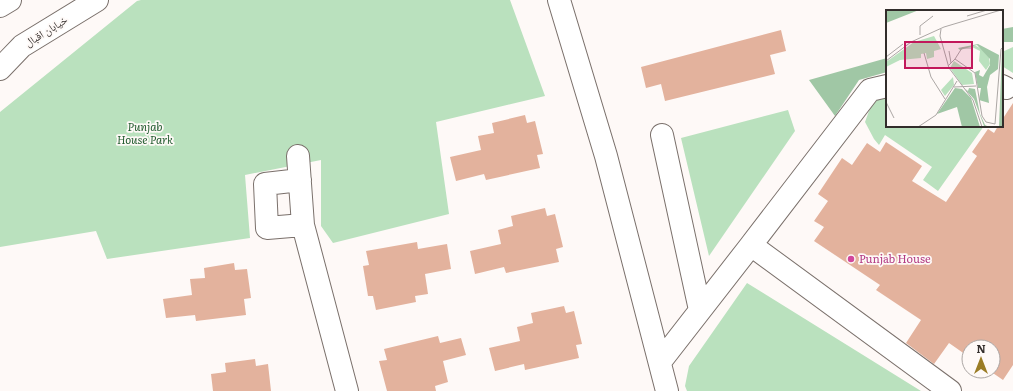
<svg xmlns="http://www.w3.org/2000/svg" width="1013" height="391" viewBox="0 0 1013 391" font-family="Literata,'Noto Naskh Arabic',serif">
	<style>
		.green { fill: #bae1be }
		.forest { fill: #a0c7a5 }
		.building { fill: #e3b29d }
		.lines { fill: none; stroke-linecap: round; stroke-linejoin: round }
		.minor-casing { stroke: #7a706b; stroke-width: 24 }
		.major-casing { stroke: #7a706b; stroke-width: 24 }
		.minor { stroke: #fff; stroke-width: 22 }
		.major { stroke: #fff; stroke-width: 22 }
		.hotel-dot { fill: #d1479c; stroke: #fef9f7; stroke-width: 1.5 }
		.labels { text-anchor: middle; stroke-width: 3.5; stroke-linejoin: round; paint-order: stroke }
		.street-label { font-size: 11px; fill: #322d2b; stroke: #fef9f7 }
		.park-label { font-size: 11px; font-style: italic; fill: #205a2d; stroke: #fef9f7 }
		.hotel-label { font-size: 11px; fill: #b23c85; stroke: #fef9f7; text-anchor: start }
		.inset-road { fill: none; stroke: #aca7a5; stroke-width: 1 }
		.view { fill: #c2185b; fill-opacity: 0.15; stroke: #c2185b; stroke-width: 2 }
		.inset-edge { fill: none; stroke: #322d2b; stroke-width: 2 }
	</style>
	<rect width="100%" height="100%" fill="#fef9f7"/>
	<path class="green" d="M141 0H510L545 96 436 122 449 214 333 243 321 226V160L245 175 250 238 107 259 96 231 0 247V112L137 1Z
		M1013 47V73L1002 66V52Z
		M887 96V126H984L938 191 923 180 932 167 885 135 879 145 874 139 865 122 873 100Z
		M788 110 795 131 709 256 681 138Z
		M747 283 921 391H687L685 386 689 366Z"/>
	<path class="forest" d="M1013 27V42H1002V29Z
		M887 58V72L859 80 835 116 809 80Z"/>
	<path class="building" d="M781 30 786 51 770 55 775 74 665 101 661 84 646 88 641 67Z
		M1013 103V365L1003 380 990 371H993V347H969V357L949 343 934 364 906 343 921 320 876 290 880 285 814 241 824 227 814 221 828 201 818 194 842 158 852 165 867 143 880 152 886 142 922 166 912 181 946 202 977 156 972 152 988 129 994 133 998 126H1002V120Z
		M525 115 527 123 535 121 543 154 537 155 540 168 486 180 484 174 456 181 450 157 481 150 478 136 494 133 492 123Z
		M545 208 547 216 555 214 563 247 556 249 559 262 506 273 504 267 475 274 470 251 501 244 498 230 513 226 511 216Z
		M417 242 418 249 447 244 451 269 425 274 428 294 415 296 416 302 376 310 373 296H368L363 266 369 265 366 251Z
		M234 263 235 270 247 269 251 298 244 299 246 315 196 321 195 315 166 318 163 299 192 295 190 279 205 278 204 268Z
		M564 306 566 313 574 311 582 344 576 345 579 358 525 370 524 364 495 371 489 348 520 341 517 327 533 323 531 313Z
		M438 336 440 343 461 338 466 355 443 361 448 382 435 386 436 391H387L379 361 387 360 384 349Z
		M255 359 256 366 268 364 271 391H213L211 374 226 372 225 363Z"/>
	<g class="lines">
		<g class="minor-casing">
			<path id="minor" d="M559 0 606 156 667 391
				M1002 86 1006 88
				M662 135 700 310
				M298 156 303 225 347 391
				M300 180 265 184 267 228 303 225
				M751 245 870 90 887 86
				M660 362 751 245 950 391"/>
		</g>
		<g class="major-casing">
			<path id="major" d="M0 6 10 0
				M0 69 22 46 97 0"/>
		</g>
		<use href="#minor" class="minor"/>
		<use href="#major" class="major"/>
	</g>
	<circle class="hotel-dot" cx="851" cy="259" r="4"/>
	<g class="labels">
		<g class="street-label">
			<text transform="translate(46 31) rotate(-32)" y="4">خیابان اقبال</text>
		</g>
		<g class="park-label">
			<text x="145" y="131">Punjab<tspan x="145" dy="13">House Park</tspan></text>
		</g>
		<g class="hotel-label">
			<text x="859" y="263">Punjab House</text>
		</g>
	</g>
	<g transform="translate(886 10)">
		<rect width="117" height="117" fill="#fef9f7"/>
		<path d="M48 26 55 39 48 41V47L41 49 40 43 35 44V48L14 50 0 57V52L28 32ZM84 36H90L96 39 103 47 104 54 100 60 93 51 94 41ZM68 51 86 63 88 74 76 75 64 58ZM67 67 68 75 59 86 55 80Z" fill="#bae1be"/>
		<path d="M0 0H33L0 13ZM92 34 113 45 112 59 104 65 101 77 103 93 93 90 95 78H92L89 62 94 60 93 65 97 67 104 55V49L91 35 74 40 72 38ZM117 39V117H113L116 40ZM69 78 76 79 85 88 94 117H76L71 97 51 104ZM78 78 82 81 83 78 89 79 94 104 99 115 103 117 98 116 88 89Z" fill="#a0c7a5"/>
		<path class="inset-road" d="M81 6 101 0M55 19 54 26 63 58 87 90 96 117M34 25V16L47 6M63 41 65 53M38 43 45 67 59 89M0 47 17 34M69 49 76 38H85M0 51 25 32 58 17 115 0M62 56 69 49 89 63 96 106 100 112 109 114 115 39 117 37M68 77 90 76M0 92 8 108M32 117 50 105 71 71"/>
		<path class="view" d="M19 32H86V58H19Z"/>
		<rect width="117" height="117" class="inset-edge"/>
	</g>
	<g transform="translate(981 359)"><circle r="19" fill="#fef9f7" stroke="#aca7a5"/>
	<path d="M0-3L7 15L0 10L-7 15Z" fill="#9a7c25"/>
	<text y="-6" font-size="11" font-weight="bold" text-anchor="middle" fill="#322d2b">N</text>
	</g>
</svg>
